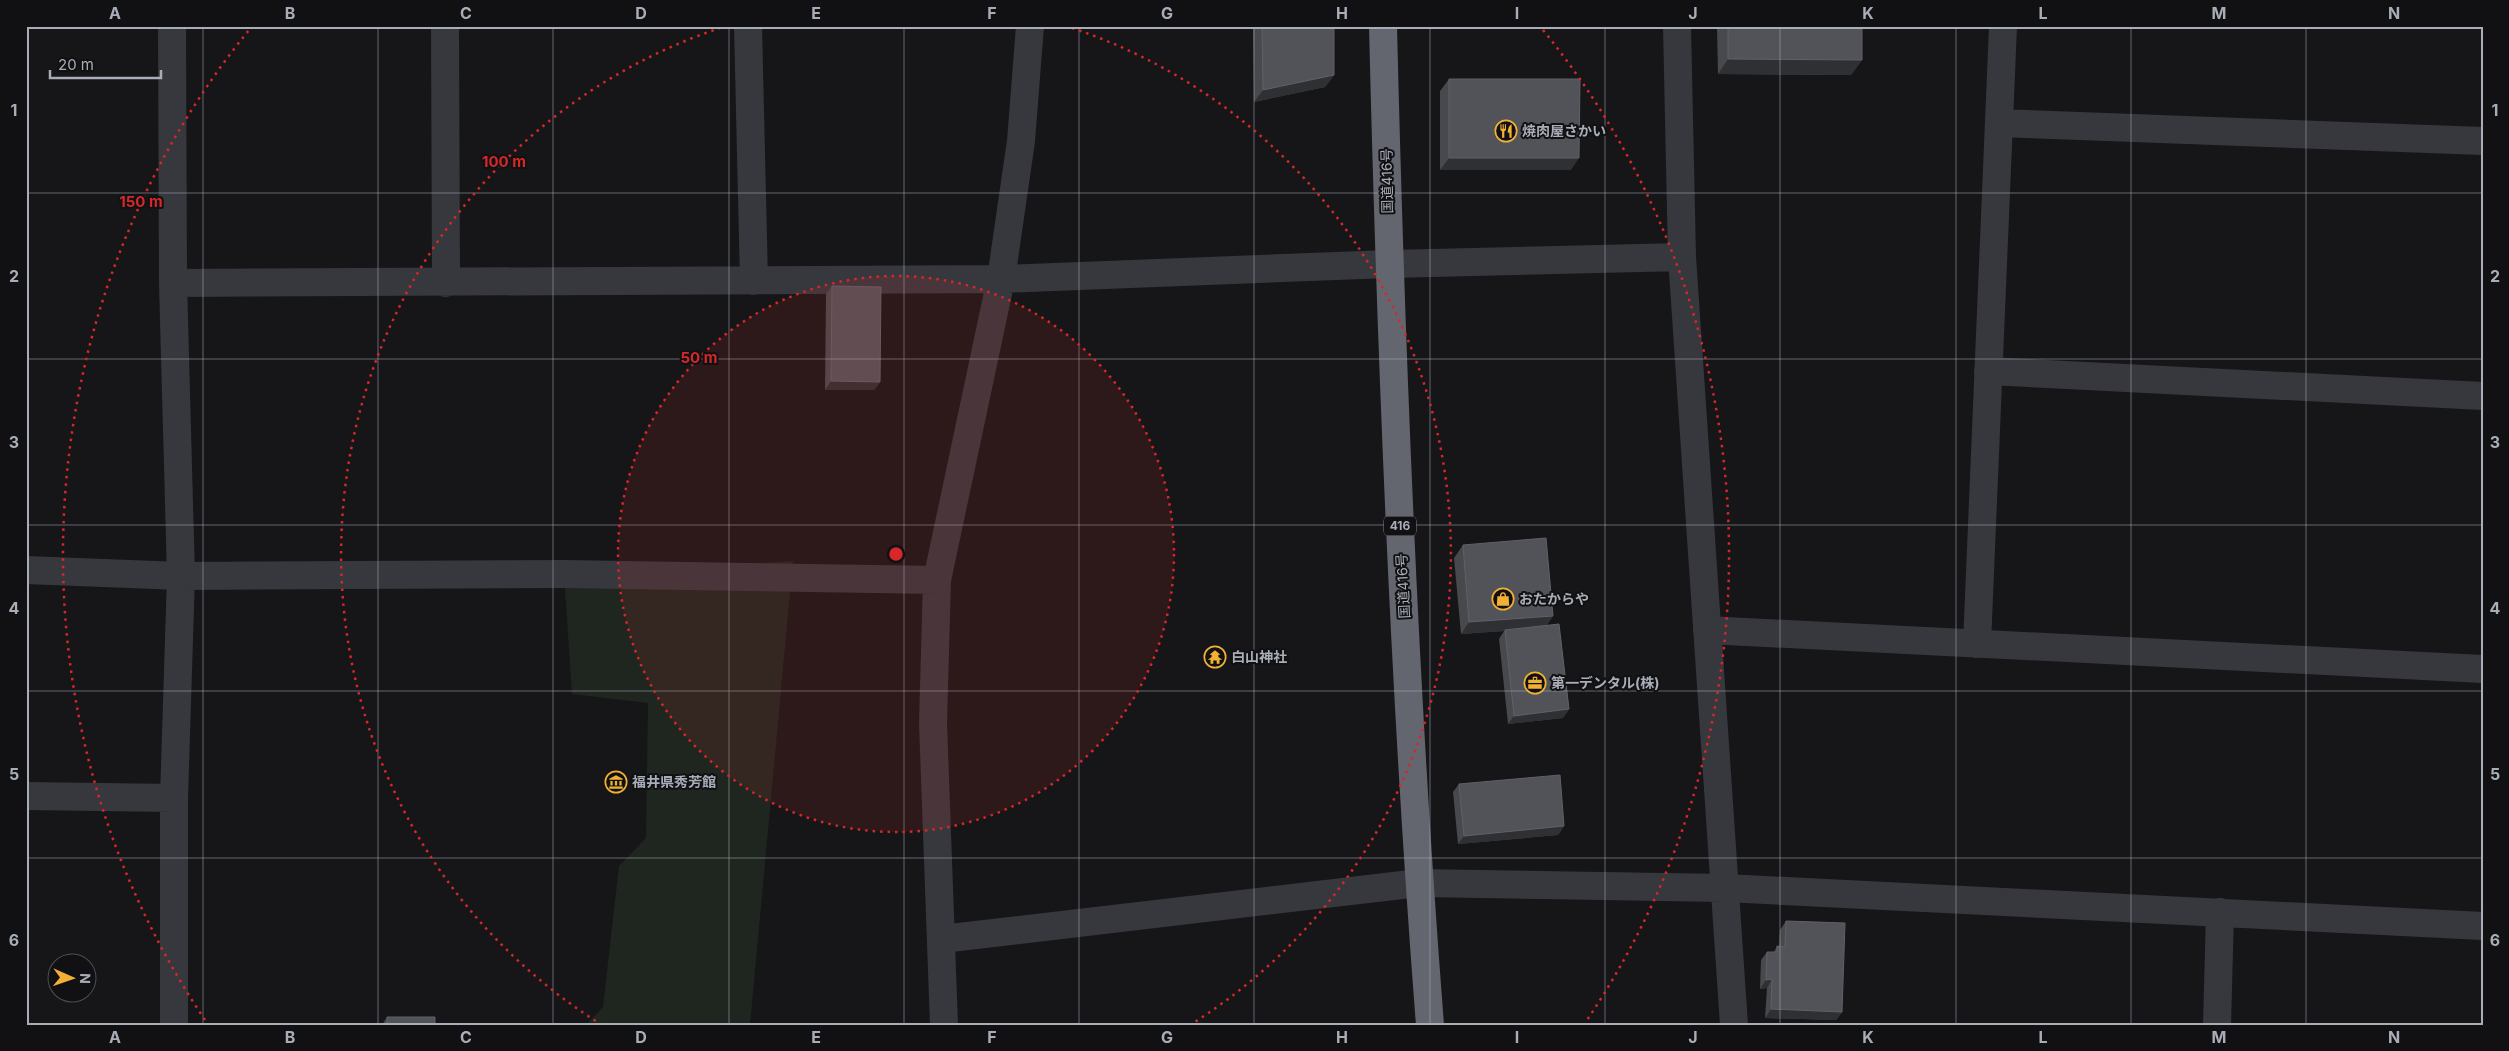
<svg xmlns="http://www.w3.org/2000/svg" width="2509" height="1051" viewBox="0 0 2509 1051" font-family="Inter,'Noto Sans JP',sans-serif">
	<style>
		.green { fill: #1e261f }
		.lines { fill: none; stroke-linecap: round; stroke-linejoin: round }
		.street { stroke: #37383d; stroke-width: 28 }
		.highway { stroke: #63666e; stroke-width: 28 }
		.wall { fill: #47494d }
		.shaded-wall { fill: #2f3033 }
		.building { fill: #525359; stroke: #5f6168 }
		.grid { fill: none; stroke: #a8adb8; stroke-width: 1; stroke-opacity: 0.55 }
		.ring { fill: none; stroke: #d62828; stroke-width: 2.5; stroke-dasharray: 2.5 5 }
		.labels { text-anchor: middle; stroke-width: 4; stroke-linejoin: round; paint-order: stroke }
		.shield { fill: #111113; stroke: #7b7e86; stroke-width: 1 }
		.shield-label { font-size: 12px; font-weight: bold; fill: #a8adb8 }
		.poi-label { font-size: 14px; font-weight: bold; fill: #a8adb8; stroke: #111113; text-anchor: start }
		.street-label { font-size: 14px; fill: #a8adb8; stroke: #111113 }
		.centre { fill: #d62828; stroke: #111113; stroke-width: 2.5 }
		.ring-label { font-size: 15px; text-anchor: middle; font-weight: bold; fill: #d62828; stroke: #111113; stroke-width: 4; stroke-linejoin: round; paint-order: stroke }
		.neatline { fill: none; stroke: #a8adb8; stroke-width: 2 }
		.grid-label { font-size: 16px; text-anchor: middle; font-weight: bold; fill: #a8adb8 }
	</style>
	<rect width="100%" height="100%" fill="#161618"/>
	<path class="green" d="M793 561 750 1025H586L603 1007 619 866 646 838 648 703 572 694 564 574Z"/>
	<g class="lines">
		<path class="street" d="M172 26 173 283 181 576 174 798V1025
			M445 26 446 283
			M748 26 754 281
			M1677 26 1682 257 1734 1025
			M1999 123 2483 141
			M173 283 1001 279 1389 264 1682 257
			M1988 371 2483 396
			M26 570 181 576 564 574 937 580
			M1707 630 2483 669
			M1977 644 2003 26
			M26 796 174 798
			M942 939 1419 883 1726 888 2483 926
			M944 1025 933 723 937 580 1001 279 1021 141 1030 26
			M2217 1025 2220 912"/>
		<path class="highway" d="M1383 26C1391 359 1404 693 1430 1025"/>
	</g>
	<path class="wall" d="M1253 26H1334V75L1325 87 1254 102Z
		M1705 26H1862V60L1851 75 1718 74 1717 27H1705Z
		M1449 79 1571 170H1440V91Z
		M832 286 880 382 874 390H825L826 294Z
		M1463 545 1553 616 1546 626 1569 709 1563 718 1508 724 1499 639 1504 631 1461 634 1454 558Z
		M1459 784 1564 826 1558 835 1458 844 1453 792Z
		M1786 921 1842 1012 1836 1020 1765 1018 1767 988 1760 989 1761 960 1767 952H1774L1777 946H1779L1780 930Z
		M387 1017 435 1025H382Z"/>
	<path class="shaded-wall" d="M1705 26H1718L1717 27H1705Z
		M1728 59 1862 60 1851 75 1718 74Z
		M1334 75 1325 87 1254 102 1263 90Z
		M1449 158H1579L1571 170H1440Z
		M831 381 880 382 874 390H825Z
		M1553 616 1544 628 1461 634 1469 622Z
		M1569 709 1563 718 1508 724 1514 716Z
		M1564 826 1558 835 1458 844 1464 836Z
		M1772 979 1767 988 1760 989 1766 980Z
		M1771 1009 1842 1012 1836 1020 1765 1018Z"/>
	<path class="building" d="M1262 26H1334V75L1263 90Z
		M1728 26H1862V60L1728 59Z
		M1449 79H1580L1579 158H1449Z
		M832 286 881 287 880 382 831 381Z
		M1546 538 1553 616 1469 622 1463 545Z
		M1559 624 1569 709 1514 716 1505 630Z
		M1560 775 1564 826 1464 836 1459 784Z
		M1786 921 1845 923 1842 1012 1771 1009 1772 979 1766 980 1767 952H1777V946L1785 947Z
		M387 1017H435V1025H387Z"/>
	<path class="grid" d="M203 26V1025M378 26V1025M553 26V1025M729 26V1025M904 26V1025M1079 26V1025M1254 26V1025M1430 26V1025M1605 26V1025M1780 26V1025M1956 26V1025M2131 26V1025M2306 26V1025M26 193H2483M26 359H2483M26 525H2483M26 691H2483M26 858H2483"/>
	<circle cx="896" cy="554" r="278" fill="#d62828" fill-opacity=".12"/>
	<g class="ring">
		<circle cx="896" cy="554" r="278"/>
		<path d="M602 1025A555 555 0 0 1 720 28M1072 28A555 555 0 0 1 1190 1025"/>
		<path d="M205 1020A833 833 0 0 1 249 30M1543 30A833 833 0 0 1 1587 1020"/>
	</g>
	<defs>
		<g id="restaurant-ring" transform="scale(1.125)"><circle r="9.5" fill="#111113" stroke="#f2b134" stroke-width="1.5"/><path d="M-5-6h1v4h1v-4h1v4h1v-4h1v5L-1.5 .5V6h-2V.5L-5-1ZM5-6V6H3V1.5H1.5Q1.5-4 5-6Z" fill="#f2b134"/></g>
		<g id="shop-ring" transform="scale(1.125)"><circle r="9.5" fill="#111113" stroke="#f2b134" stroke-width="1.5"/><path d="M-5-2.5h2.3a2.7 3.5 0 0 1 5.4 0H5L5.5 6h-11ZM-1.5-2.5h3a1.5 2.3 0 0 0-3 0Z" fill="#f2b134"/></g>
		<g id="temple-ring" transform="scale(1.125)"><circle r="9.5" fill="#111113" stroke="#f2b134" stroke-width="1.5"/><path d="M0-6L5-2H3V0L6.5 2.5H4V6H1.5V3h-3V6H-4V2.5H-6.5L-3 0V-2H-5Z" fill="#f2b134"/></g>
		<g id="office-ring" transform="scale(1.125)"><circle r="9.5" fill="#111113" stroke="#f2b134" stroke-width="1.5"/><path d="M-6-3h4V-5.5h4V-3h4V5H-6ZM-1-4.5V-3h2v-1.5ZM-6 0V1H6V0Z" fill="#f2b134"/></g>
		<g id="museum-ring" transform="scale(1.125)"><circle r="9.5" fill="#111113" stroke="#f2b134" stroke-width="1.5"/><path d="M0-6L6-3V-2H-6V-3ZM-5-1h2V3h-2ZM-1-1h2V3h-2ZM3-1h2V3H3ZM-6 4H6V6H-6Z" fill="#f2b134"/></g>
	</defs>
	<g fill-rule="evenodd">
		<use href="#restaurant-ring" x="1506" y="131"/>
		<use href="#shop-ring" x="1503" y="599"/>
		<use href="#temple-ring" x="1215" y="657"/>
		<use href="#office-ring" x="1535" y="683"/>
		<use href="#museum-ring" x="616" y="782"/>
	</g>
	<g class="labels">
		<rect class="shield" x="1384" y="516.5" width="32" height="19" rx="4"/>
		<g class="shield-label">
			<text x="1400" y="530">416</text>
		</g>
		<g class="poi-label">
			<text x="1522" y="136">焼肉屋さかい</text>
			<text x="1519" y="604">おたからや</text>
			<text x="1231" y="662">白山神社</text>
			<text x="1551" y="688">第一デンタル(株)</text>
			<text x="632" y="787">福井県秀芳館</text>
		</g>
		<g class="street-label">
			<text transform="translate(1387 181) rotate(-91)" y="5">国道416号</text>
			<text transform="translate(1403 586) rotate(-93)" y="5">国道416号</text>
		</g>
	</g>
	<circle cx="896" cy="554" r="8" class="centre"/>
	<g class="ring-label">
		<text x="504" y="167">100 m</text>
		<text x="141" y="207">150 m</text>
		<text x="699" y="363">50 m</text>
	</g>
	<rect width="2509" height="1051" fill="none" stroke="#111113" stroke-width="55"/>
	<g transform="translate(72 978) rotate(92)"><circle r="24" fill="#111113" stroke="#4d4f55"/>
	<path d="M0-4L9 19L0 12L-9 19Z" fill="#f2b134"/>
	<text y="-8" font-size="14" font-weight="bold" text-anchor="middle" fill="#a8adb8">N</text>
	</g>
	<path d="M50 70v8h111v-8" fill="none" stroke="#a8adb8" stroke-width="2.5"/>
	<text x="58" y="70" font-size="15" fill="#a8adb8" stroke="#111113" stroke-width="4" paint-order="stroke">20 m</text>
	<rect x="28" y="28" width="2454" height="996" class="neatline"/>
	<g class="grid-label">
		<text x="115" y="19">A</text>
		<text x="290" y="19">B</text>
		<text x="466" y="19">C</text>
		<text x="641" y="19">D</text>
		<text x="816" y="19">E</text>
		<text x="992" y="19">F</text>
		<text x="1167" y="19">G</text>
		<text x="1342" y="19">H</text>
		<text x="1517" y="19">I</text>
		<text x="1693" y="19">J</text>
		<text x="1868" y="19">K</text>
		<text x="2043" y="19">L</text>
		<text x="2219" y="19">M</text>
		<text x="2394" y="19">N</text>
		<text x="14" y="116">1</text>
		<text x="2495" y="116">1</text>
		<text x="14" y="282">2</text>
		<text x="2495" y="282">2</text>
		<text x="14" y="448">3</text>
		<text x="2495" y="448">3</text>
		<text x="14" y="614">4</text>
		<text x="2495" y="614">4</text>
		<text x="14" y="780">5</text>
		<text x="2495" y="780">5</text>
		<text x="14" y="946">6</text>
		<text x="2495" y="946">6</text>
		<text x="115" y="1043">A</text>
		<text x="290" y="1043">B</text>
		<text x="466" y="1043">C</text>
		<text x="641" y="1043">D</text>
		<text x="816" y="1043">E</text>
		<text x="992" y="1043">F</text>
		<text x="1167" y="1043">G</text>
		<text x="1342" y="1043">H</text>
		<text x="1517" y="1043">I</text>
		<text x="1693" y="1043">J</text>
		<text x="1868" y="1043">K</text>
		<text x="2043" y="1043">L</text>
		<text x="2219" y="1043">M</text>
		<text x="2394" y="1043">N</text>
	</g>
</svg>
